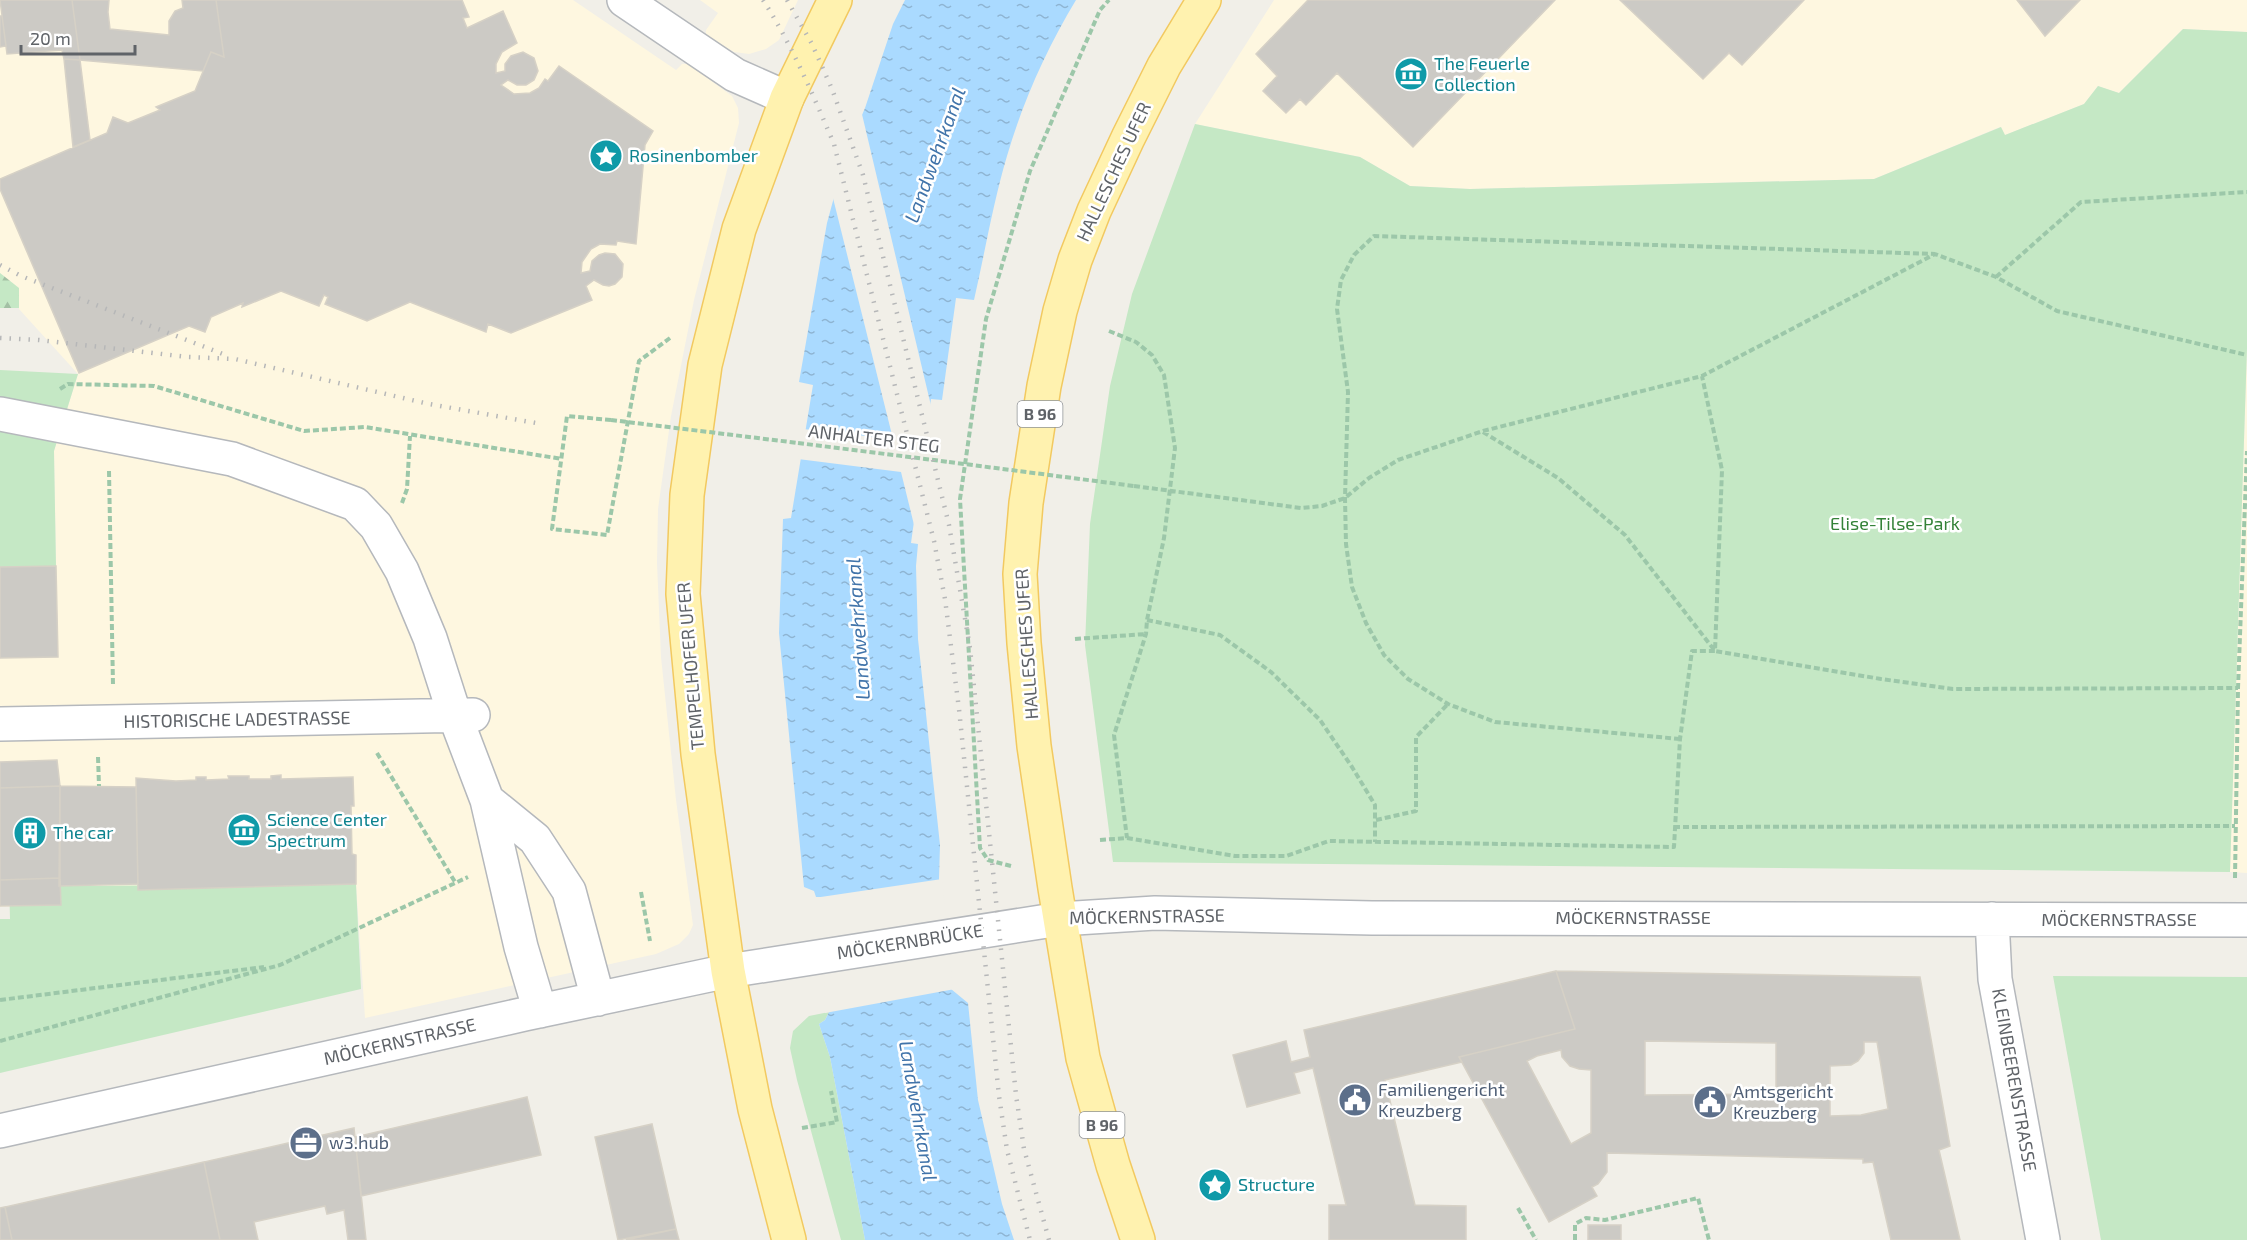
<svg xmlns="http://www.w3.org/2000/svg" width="2247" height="1240" viewBox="0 0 2247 1240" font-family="'Exo 2',sans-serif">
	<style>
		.commercial { fill: #fef7e0 }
		.forest { fill: url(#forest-firs) }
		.park { fill: #c5e8c5 }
		.water { fill: url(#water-ripples) }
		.pier { fill: #f1efe8 }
		.building { fill: #cccac5; stroke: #d6d1c6; stroke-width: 1.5; fill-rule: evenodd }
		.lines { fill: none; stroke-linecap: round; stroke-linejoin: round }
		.minor-casing { stroke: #b5b8bc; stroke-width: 36 }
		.major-casing { stroke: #f2c960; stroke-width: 36 }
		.path { stroke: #9cc7a9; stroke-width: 4; stroke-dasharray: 6 3; stroke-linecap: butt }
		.minor { stroke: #fff; stroke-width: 33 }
		.major { stroke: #fff2af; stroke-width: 33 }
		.rail { stroke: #b6b7b8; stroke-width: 4.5; stroke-dasharray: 1.5 8; stroke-linecap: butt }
		.path-bridge { stroke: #9cc7a9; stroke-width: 4; stroke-dasharray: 6 3; stroke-linecap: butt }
		.labels { text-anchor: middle; stroke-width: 5; stroke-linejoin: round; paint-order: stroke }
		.shield { fill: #fff; stroke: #8f9295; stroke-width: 1.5 }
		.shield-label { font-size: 16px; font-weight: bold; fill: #5f6368 }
		.culture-label { font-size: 18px; fill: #0d838f; stroke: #fff; text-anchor: start }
		.street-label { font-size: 18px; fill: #5f6368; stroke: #fff }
		.park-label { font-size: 18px; fill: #348238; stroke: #fff }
		.service-label { font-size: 18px; fill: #4e5e75; stroke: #fff; text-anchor: start }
		.water-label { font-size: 20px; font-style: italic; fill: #4174aa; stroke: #fff }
	</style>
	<defs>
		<pattern id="forest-firs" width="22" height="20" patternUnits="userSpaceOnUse" patternTransform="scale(1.5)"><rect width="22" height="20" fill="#c5e8c5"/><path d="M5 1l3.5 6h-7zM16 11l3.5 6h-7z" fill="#a3c0a4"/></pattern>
		<pattern id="water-ripples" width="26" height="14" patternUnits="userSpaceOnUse" patternTransform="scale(1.5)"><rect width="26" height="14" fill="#aadaff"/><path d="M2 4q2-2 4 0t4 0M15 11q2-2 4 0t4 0" fill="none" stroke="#8eb4d2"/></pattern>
	</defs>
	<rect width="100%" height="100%" fill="#f1efe8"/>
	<path class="commercial" d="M0 0H573L676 70 682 64H688L732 96 738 108 739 123 694 300 671 416 658 509 657 563 661 657 676 800 693 925 689 934 679 944 656 954 365 1018 356 884 61 905 0 907V567L56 566 54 451 78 374 19 309 18 288 0 273Z
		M700 0H798L779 40 766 49 749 54 734 52 706 35V30L718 13Z
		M1274 0H2247V32L2183 29 2119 93 2098 86 2084 104 2005 135 2000 127 1874 179 1470 189 1410 186 1360 157 1195 124Z
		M2247 348V873L2230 872Z"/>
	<path class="forest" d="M0 273 19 288V308H0Z"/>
	<path class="park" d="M2183 29 2247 32V348L2230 872 1113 862 1085 645 1090 524 1110 386 1132 294 1195 124 1360 157 1410 186 1470 189 1874 179 2001 127 2005 135 2084 104 2098 86 2119 93Z
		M0 370 78 374 54 451 56 566 0 567Z
		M9 879 60 886 356 884 361 989 0 1073V919H10Z
		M2053 976 2247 977V1240H2101Z
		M829 1012 825 1020 819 1024 830 1057 865 1240H841L797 1080 790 1048 793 1031 809 1016Z"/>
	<path class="water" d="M905 0H1076C1047 48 1023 101 1007 156 993 203 985 252 974 300L956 298 942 400 931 399 911 543 918 544 916 566 918 639 940 845 939 879 951 989 968 1003 978 1100 1002 1204 1014 1240H865L830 1057 819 1024 825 1020 829 1012 826 897H816L814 891 804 887 779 633 783 519 791 518 813 385 799 382 827 223 846 153 865 108 893 24Z"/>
	<path class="pier" d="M861 110 932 410 916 533 901 472 798 459 803 429 893 439 832 194 844 152Z
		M942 879 953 988 955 989 825 1013 823 900H816L814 898Z"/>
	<path class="building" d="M0 0H72L80 60 64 59 62 50 7 54Z
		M72 0H109L108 12 110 29 169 35V21L175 11 183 8 182 0H216L224 57 211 52 203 71 80 60Z
		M216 0H462L469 17 463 18 467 28 503 11 517 43 502 52 496 64V73L505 71V64L511 56 523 52 534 58 538 71 534 80 526 85H517L508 80 501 85 514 94 530 93 539 88 545 79 548 81 559 66 653 131 645 145 636 244 617 241 616 245 600 244 591 249 582 262 581 273 590 271 592 261 599 255 605 253 615 254 623 264 622 277 615 284 609 286 603 285 594 280 586 286 592 300 511 333 488 324 486 332 410 302 367 321 325 304 328 297 324 295 319 306 281 291 242 307 243 303 211 317 205 332 189 326 79 373 0 189V179L107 133 113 117 128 123 160 110 156 107 195 91 211 52 224 57Z
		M1308 0H1555L1413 147 1337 73 1306 105 1300 99 1286 113 1263 91 1277 76 1256 54Z
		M1620 0H1804L1742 65 1729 53 1703 79Z
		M2017 0H2080L2045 36Z
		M0 16H2L6 46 0 47Z
		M64 59 80 60 90 140 73 147Z
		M56 566 58 657 0 658V567Z
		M57 760 60 786 0 788V762Z
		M281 775V779L353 777 354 806H351L352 854 356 855V884L138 890 136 778 176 781 196 780V777H206V780L229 779 228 776H249V779H271V776Z
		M60 786 136 787 138 884 59 886Z
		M60 786V878L0 880V788Z
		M60 878 61 905 0 906V880Z
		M1556 971 1920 977 1950 1146 1939 1150 1960 1240H1891L1873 1162 1863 1163V1159L1607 1153V1172L1598 1184 1592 1187 1597 1196 1549 1222 1459 1057 1575 1029ZM1645 1041 1776 1043V1094L1645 1095ZM1864 1042H1877L1888 1109 1861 1115 1830 1116V1066L1851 1065 1858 1061 1864 1053ZM1561 1050 1562 1057 1570 1066 1579 1069 1591 1070V1133L1571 1144 1527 1061 1537 1056Z
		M1556 971 1575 1029 1459 1057 1462 1062 1385 1080 1415 1205 1466 1206V1240H1329V1205H1346L1313 1068 1294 1073 1300 1093 1247 1107 1233 1055 1286 1041 1291 1062 1310 1057 1304 1030Z
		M527 1097 541 1155 361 1196 355 1137Z
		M652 1124 676 1229 618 1240 595 1137Z
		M354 1128 366 1240H348L344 1210 327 1214 325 1206 254 1222 258 1240H220L204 1162Z
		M204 1162 220 1240H12L5 1207Z
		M5 1207 6 1212 12 1240H0V1208Z
		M1588 1225H1621V1240H1588Z
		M676 1229 679 1240H626Z"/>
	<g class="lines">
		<g class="minor-casing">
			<path id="minor" d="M624 0 735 75 787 98
				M0 414 232 459 355 504 376 526 402 571 430 638 455 716 487 800 521 947 540 1011
				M0 724 473 715
				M487 800 535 839 569 891 598 999
				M1992 919 1995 979 2043 1240
				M0 1131 525 1014 728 971 1060 919 1155 913 1372 918 2247 920"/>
		</g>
		<g class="major-casing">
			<path id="major" d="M789 1240 755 1109 728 971 698 754 683 594 687 495 705 365 739 229 787 98 835 0
				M1138 1240 1113 1165 1083 1058 1055 888 1034 746 1024 643 1020 574 1026 503 1044 386 1060 311 1075 260 1094 211 1128 138 1164 66 1204 0"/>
		</g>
		<path class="path" d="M1996 277 2081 202 2247 192
			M1109 331 1136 342 1152 355 1164 375 1175 448 1164 538 1147 620 1146 634 1114 735 1127 838
			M60 389 68 384 154 386 304 431 365 427 562 459
			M611 420 567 416 552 529 607 535 639 361 670 338
			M1483 432 1558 478 1625 535 1715 651 1881 679 1953 689 2238 688
			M798 443 949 462
			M109 471 113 685
			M1134 486 1301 508 1322 506 1345 498 1369 478 1398 460 1483 431 1702 376 1935 254 1996 277 2057 311 2247 355
			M402 503 407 489 410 436
			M1147 620 1220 635 1271 672 1320 720 1352 767 1375 805V842
			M1075 639 1146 634
			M1680 739 1495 722 1448 704 1408 679 1384 655 1366 623 1352 587 1346 544 1345 498 1348 392 1337 309 1341 280 1354 255 1374 236 1935 254
			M377 753 455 882
			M98 757 99 786
			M1376 820 1416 811V737L1448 704
			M1674 827 2235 826
			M1100 840 1127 838 1235 856H1286L1329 841 1674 847 1680 739 1692 651H1715L1722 470 1702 376
			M1011 866 988 860 980 848 960 499 986 319 1030 171 1100 10 1109 0
			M2235 878 2238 688 2247 451
			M641 892 650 941
			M0 1000 264 967
			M0 1041 280 965 468 877
			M802 1128 837 1122 831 1091
			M1518 1208 1536 1240
			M1575 1240V1224L1586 1218 1605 1220 1698 1198 1709 1240"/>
		<use href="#minor" class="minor"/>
		<use href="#major" class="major"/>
		<path class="rail" d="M763 0C792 45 813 95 834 144L934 541 945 599 959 709 999 1096 1007 1150 1030 1240
			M787 0 812 44 832 89 863 175 949 525 970 648 1016 1095 1024 1149 1049 1240
			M0 265 21 276 223 354
			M0 338 39 340 188 357 235 359 429 404 536 423"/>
		<path class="path-bridge" d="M611 420 798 443
			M949 462 1134 486"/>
	</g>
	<defs>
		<g id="museum-disc" transform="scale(1.725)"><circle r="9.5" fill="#0f9aa8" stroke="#fff"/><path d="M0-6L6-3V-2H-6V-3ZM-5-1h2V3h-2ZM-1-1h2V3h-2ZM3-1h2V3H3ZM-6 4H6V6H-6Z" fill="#fff"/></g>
		<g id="sight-disc" transform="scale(1.725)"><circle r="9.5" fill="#0f9aa8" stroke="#fff"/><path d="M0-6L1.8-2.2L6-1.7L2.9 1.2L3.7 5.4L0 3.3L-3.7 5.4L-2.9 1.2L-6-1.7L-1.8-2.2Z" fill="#fff"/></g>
		<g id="building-disc" transform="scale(1.725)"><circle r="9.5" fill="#0f9aa8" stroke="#fff"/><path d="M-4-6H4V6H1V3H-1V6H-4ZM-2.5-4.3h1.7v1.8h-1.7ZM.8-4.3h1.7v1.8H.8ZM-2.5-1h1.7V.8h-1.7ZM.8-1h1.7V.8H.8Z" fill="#fff"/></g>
		<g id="civic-disc" transform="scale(1.725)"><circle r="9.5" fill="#5c6f8a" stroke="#fff"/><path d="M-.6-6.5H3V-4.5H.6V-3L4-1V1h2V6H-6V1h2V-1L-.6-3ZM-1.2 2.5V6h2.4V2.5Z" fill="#fff"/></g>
		<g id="office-disc" transform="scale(1.725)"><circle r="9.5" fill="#5c6f8a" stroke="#fff"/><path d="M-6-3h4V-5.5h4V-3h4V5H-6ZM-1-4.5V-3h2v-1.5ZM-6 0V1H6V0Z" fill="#fff"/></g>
	</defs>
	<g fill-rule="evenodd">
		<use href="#museum-disc" x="1411" y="74"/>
		<use href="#sight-disc" x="606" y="156"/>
		<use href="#museum-disc" x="244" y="830"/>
		<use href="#building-disc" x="30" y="833"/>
		<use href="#civic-disc" x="1355" y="1100"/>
		<use href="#civic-disc" x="1710" y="1102"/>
		<use href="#office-disc" x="306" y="1143"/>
		<use href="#sight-disc" x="1215" y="1185"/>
	</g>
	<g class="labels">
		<g class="shield">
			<rect x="1017.5" y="401" width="45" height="26" rx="4.5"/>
			<rect x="1079.5" y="1112" width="45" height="26" rx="4.5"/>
		</g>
		<g class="shield-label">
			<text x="1040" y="420">B 96</text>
			<text x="1102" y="1131">B 96</text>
		</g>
		<g class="culture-label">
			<text x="1434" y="70">The Feuerle<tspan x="1434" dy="21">Collection</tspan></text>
			<text x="629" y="162">Rosinenbomber</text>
			<text x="267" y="826">Science Center<tspan x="267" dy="21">Spectrum</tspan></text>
			<text x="53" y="839">The car</text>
			<text x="1238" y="1191">Structure</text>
		</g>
		<g class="street-label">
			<text transform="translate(1114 172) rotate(-65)" y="6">HALLESCHES UFER</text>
			<text transform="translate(874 439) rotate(7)" y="6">ANHALTER STEG</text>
			<text transform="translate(1027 644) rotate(-94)" y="6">HALLESCHES UFER</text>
			<text transform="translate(691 666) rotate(-95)" y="6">TEMPELHOFER UFER</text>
			<text transform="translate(237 720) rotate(-1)" y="6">HISTORISCHE LADESTRASSE</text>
			<text transform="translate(1147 917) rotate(-1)" y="6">MÖCKERNSTRASSE</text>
			<text x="1633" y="924">MÖCKERNSTRASSE</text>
			<text x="2119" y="926">MÖCKERNSTRASSE</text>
			<text transform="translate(910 942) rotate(-9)" y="6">MÖCKERNBRÜCKE</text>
			<text transform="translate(400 1042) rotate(-13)" y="6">MÖCKERNSTRASSE</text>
			<text transform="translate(2014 1080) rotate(80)" y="6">KLEINBEERENSTRASSE</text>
		</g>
		<g class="park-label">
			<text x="1895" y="530">Elise-Tilse-Park</text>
		</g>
		<g class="service-label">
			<text x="1378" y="1096">Familiengericht<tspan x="1378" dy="21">Kreuzberg</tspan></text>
			<text x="1733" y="1098">Amtsgericht<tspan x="1733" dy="21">Kreuzberg</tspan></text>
			<text x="329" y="1149">w3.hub</text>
		</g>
		<g class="water-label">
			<text transform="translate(935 155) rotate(-70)" y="7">Landwehrkanal</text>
			<text transform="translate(858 629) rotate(-94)" y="7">Landwehrkanal</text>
			<text transform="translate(918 1111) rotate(80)" y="7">Landwehrkanal</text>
		</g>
	</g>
	<path d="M21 45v9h114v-9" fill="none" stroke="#5f6368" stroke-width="3"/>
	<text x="30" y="45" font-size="18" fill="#5f6368" stroke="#ffffff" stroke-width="4.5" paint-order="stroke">20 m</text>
</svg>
